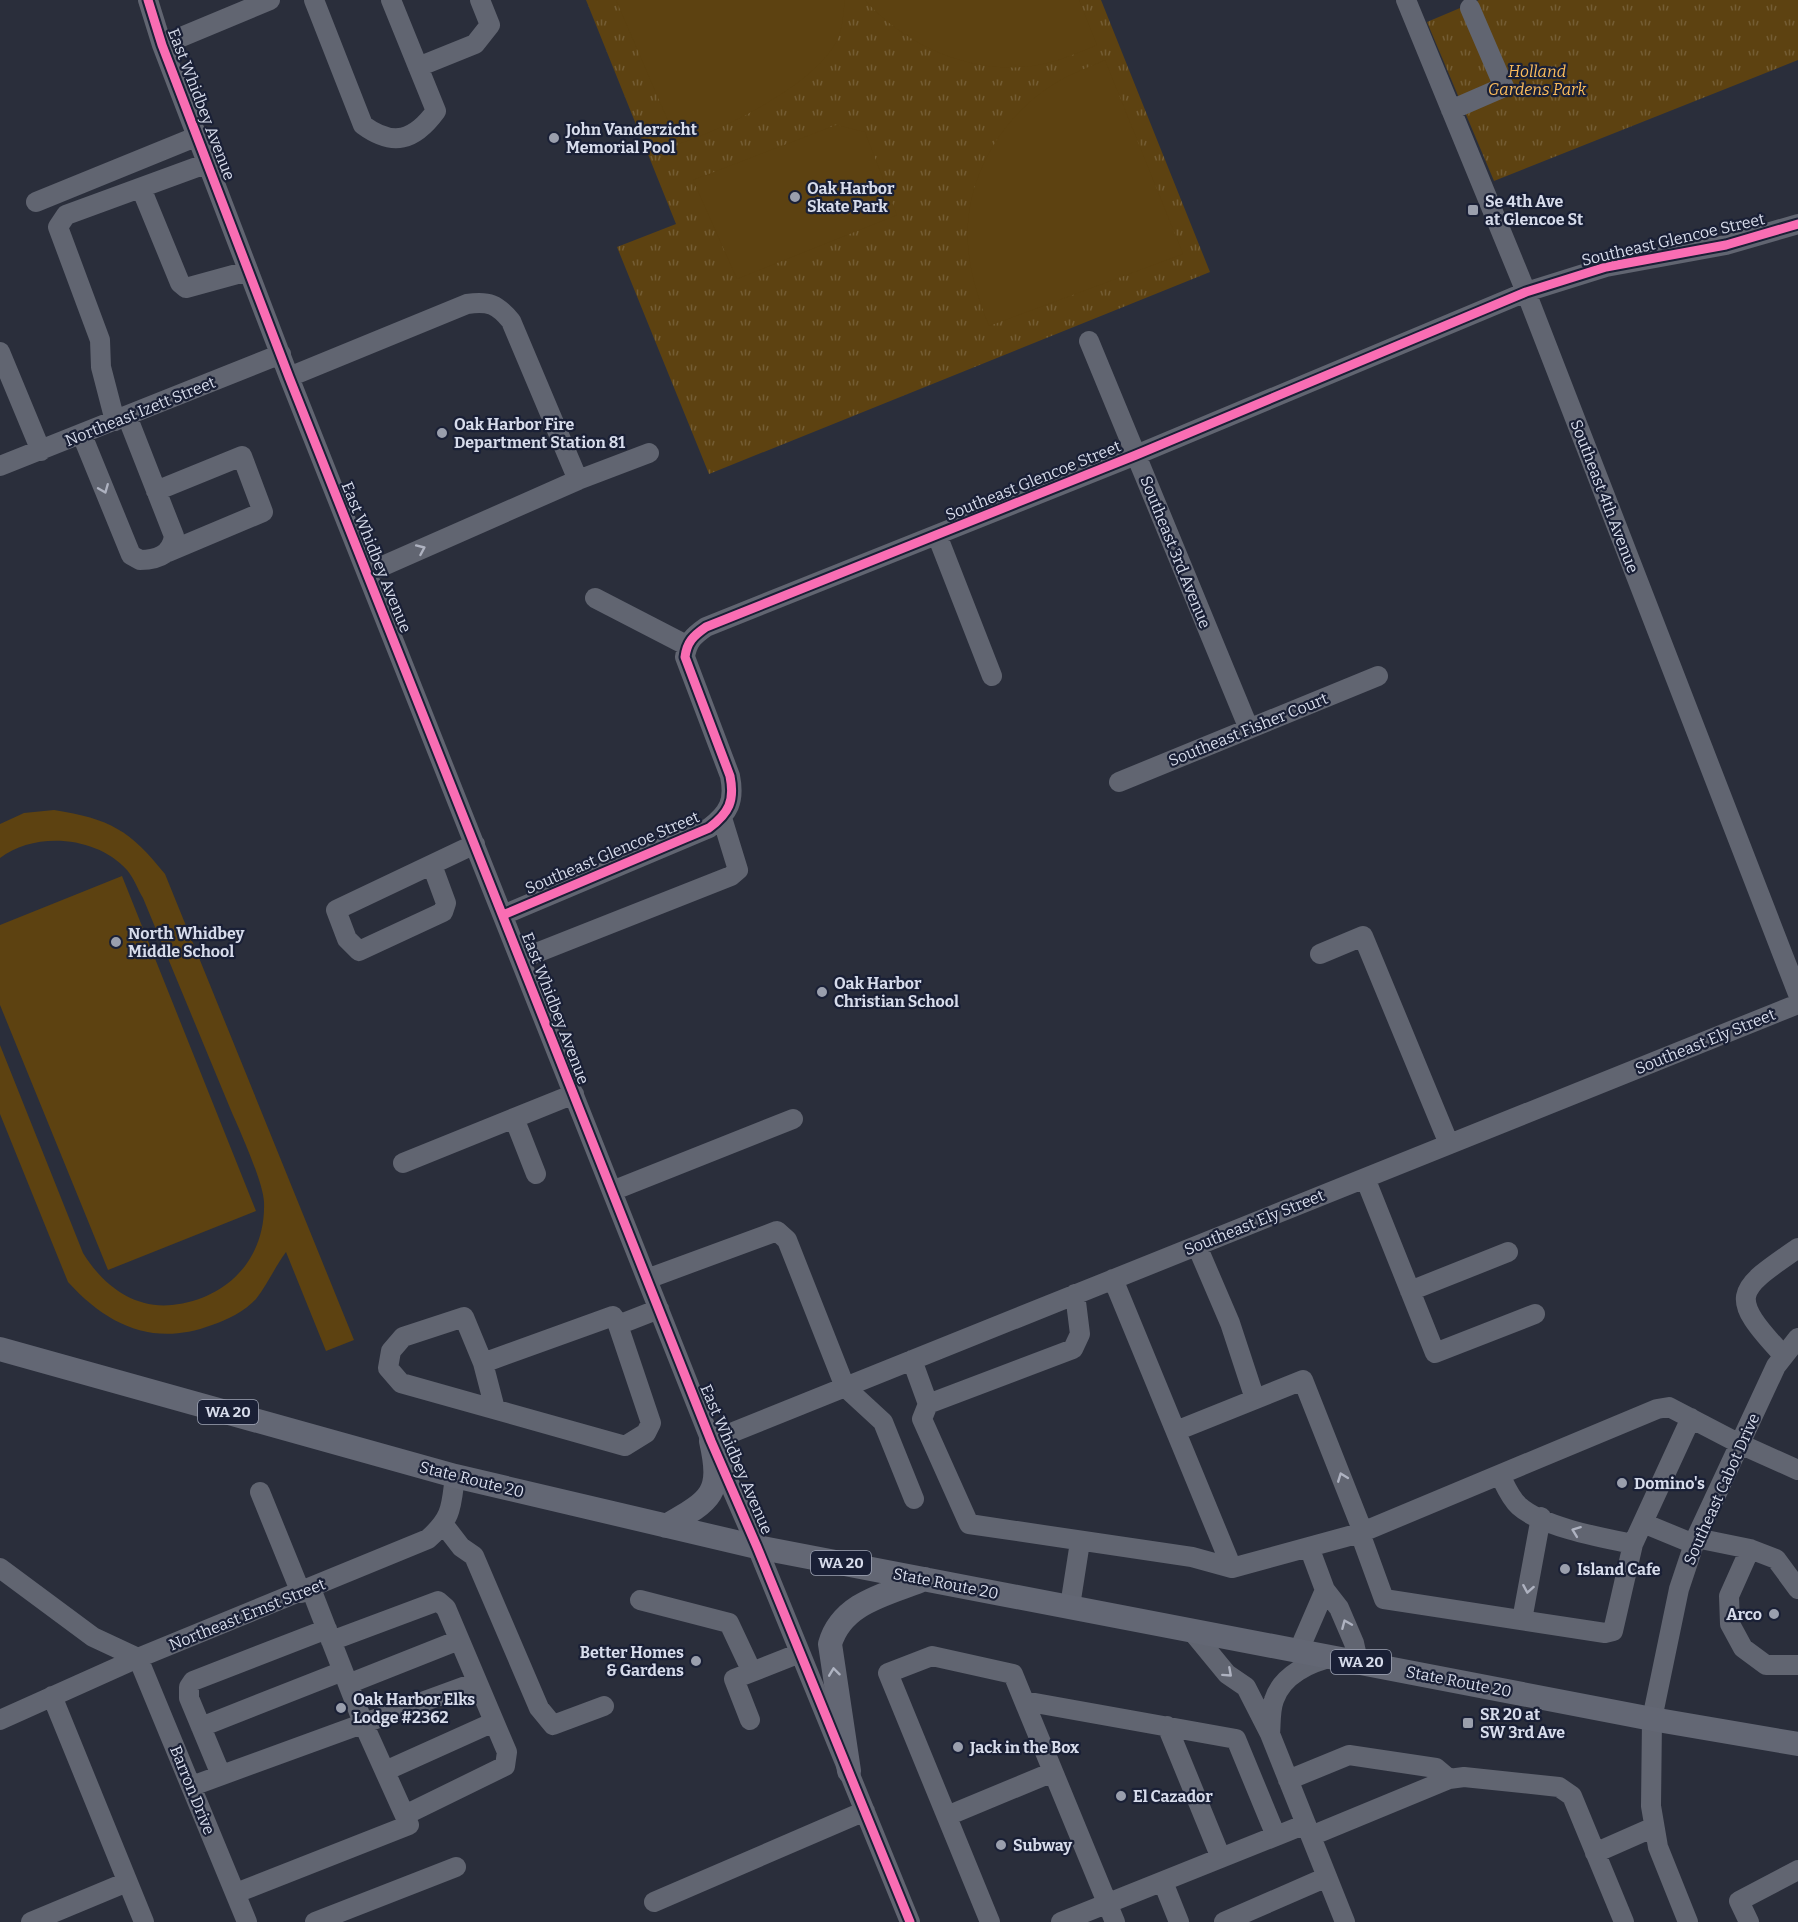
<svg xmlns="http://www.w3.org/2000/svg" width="1798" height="1922" viewBox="0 0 1798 1922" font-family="Bitter,serif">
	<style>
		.grass { fill: url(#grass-tufts) }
		.pitch { fill: #5d4211 }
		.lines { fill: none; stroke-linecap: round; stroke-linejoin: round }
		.minor { stroke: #616571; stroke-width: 20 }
		.major { stroke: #636774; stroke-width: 24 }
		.cycleway-casing { stroke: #1a2036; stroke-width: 13 }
		.cycleway { stroke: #f96db3; stroke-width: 9 }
		.oneway { stroke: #aeb2c0 }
		.oneway2 { stroke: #aeb3c1 }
		.poi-dot { fill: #9a9fad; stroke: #1a2036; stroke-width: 2 }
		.labels { text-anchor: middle; stroke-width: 4.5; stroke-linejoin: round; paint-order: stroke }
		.shield { fill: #1a2036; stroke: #9ea4b5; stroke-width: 1.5 }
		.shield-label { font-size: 15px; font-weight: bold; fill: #d7dceb }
		.park-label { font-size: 16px; font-style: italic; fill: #fbbc5c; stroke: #1a2036 }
		.street-label { font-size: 16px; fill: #d7dceb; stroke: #1a2036 }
		.poi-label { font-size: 16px; font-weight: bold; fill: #d7dceb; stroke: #1a2036; text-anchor: start }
	</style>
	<defs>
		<pattern id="grass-tufts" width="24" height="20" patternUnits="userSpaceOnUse" patternTransform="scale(1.5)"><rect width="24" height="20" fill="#5d4211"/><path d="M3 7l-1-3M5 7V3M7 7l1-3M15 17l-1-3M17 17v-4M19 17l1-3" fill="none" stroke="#745d34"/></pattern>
	</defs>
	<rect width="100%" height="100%" fill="#2a2e3b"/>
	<path class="grass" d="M586 0H1101L1210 272 709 474 617 247 676 224Z
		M1479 0H1798V60L1494 181 1427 22Z"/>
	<path class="pitch" d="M616 0H845C843 14 843 28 837 40 818 83 721 131 678 144Z
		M865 0H1079L1097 45C1073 55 1048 66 1021 67 963 71 903 43 865 0Z
		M1105 60 1183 254 989 326C980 303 972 280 969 255 960 189 996 121 1051 86 1067 75 1087 68 1105 60Z
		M836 125 865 132 897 215 737 279 693 180Z
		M54 810C110 819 130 830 165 874L354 1340 326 1351 286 1252C275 1267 267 1285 256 1299 245 1311 227 1320 212 1325 154 1347 108 1326 68 1282L0 1114V1045L83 1253C102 1284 133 1309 172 1305 227 1299 266 1259 264 1202 263 1181 239 1129 230 1108 201 1038 172 968 143 898 138 890 134 878 127 870 97 836 35 831 0 858V824L24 813Z
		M122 876 256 1211 108 1270 0 1005V925Z"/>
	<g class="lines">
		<path class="minor" d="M148 0 162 45 289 377 711 1441 757 1547 910 1922
			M314 0 363 125C393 147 414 141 436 111L391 0
			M1406 0 1526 292 1798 994
			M162 45 270 0
			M418 67 475 44 490 25 480 0
			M1451 110 1504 87 1470 8
			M141 188 180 283 186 288 248 271
			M36 202 198 136
			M1089 341 1249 729
			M0 352 41 451
			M289 377 467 304C489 301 497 304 511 321L578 480 649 453
			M115 421 101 367 100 340 58 227 66 215 208 163
			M82 435 131 555 140 560C157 560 171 555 174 536L127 416
			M0 466 281 354
			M156 491 242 456 263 512 168 552
			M937 535 992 676
			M367 573 578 480
			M595 598 686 645
			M1119 782 1378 676
			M432 865 446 903 443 912 359 951 347 939 336 910 475 844
			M503 915 709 828C729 813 735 801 730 776L685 657C687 642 693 636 706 627L1136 455 1526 292 1606 267 1726 245 1798 224
			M1320 954 1363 936 1449 1144
			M521 959 731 876 738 870 722 818
			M514 1118 536 1174
			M403 1163 574 1094
			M1365 1178 1435 1353 1535 1314
			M612 1191 793 1119
			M1197 1246 1230 1323 1255 1399
			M647 1279 777 1231 787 1240 845 1387 883 1422 914 1499
			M1113 1279 1232 1568
			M1410 1291 1508 1252
			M1783 1355C1727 1295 1736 1291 1798 1248
			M912 1360 928 1404 922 1419 969 1524 1192 1557 1232 1568 1360 1533 1657 1409 1669 1407 1740 1444 1798 1470
			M483 1363 613 1316 618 1325 659 1309
			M928 1404 1073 1349 1080 1334 1075 1294
			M495 1409 483 1363 464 1317 403 1337 391 1351 388 1368 401 1383 625 1446 646 1433 651 1423 618 1325
			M1176 1431 1303 1380 1363 1532
			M711 1441 1798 1004
			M1500 1475C1505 1485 1510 1498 1519 1506 1542 1527 1603 1538 1633 1544
			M260 1492 301 1593
			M1643 1523 1694 1544
			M444 1525 461 1547 474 1556 539 1708 553 1725 604 1706
			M1360 1533 1384 1599 1605 1633 1613 1631 1633 1544 1691 1418
			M1696 1538 1750 1549 1776 1559 1798 1589
			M1309 1547 1325 1590 1339 1608 1354 1643 1358 1661
			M1750 1549 1729 1596 1730 1624 1743 1648 1766 1665H1798
			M0 1568 93 1637 138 1658
			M640 1600 729 1623 752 1672 800 1653
			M1070 1606 1080 1542
			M1522 1620 1541 1517
			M1190 1629 1227 1674 1246 1687 1270 1734C1271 1724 1270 1710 1274 1700 1282 1675 1310 1662 1334 1657
			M331 1641 438 1601 446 1608 507 1752 505 1766 405 1815
			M1299 1650 1325 1590
			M138 1658 247 1922
			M348 1684 459 1640
			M52 1696 144 1922
			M1024 1701 1115 1922
			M0 1720 138 1658 428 1539C453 1517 451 1506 455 1476
			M750 1720 734 1679 752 1672
			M1167 1726 1221 1858
			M201 1727 343 1671
			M1270 1734 1345 1922
			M385 1771 494 1722
			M221 1775 189 1698V1687L193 1681 327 1629
			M1288 1780 1349 1755 1436 1768 1449 1779
			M192 1786 477 1682
			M947 1816 1053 1772
			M1311 1836 1449 1779 1464 1777 1559 1787 1572 1796 1624 1922
			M1595 1853 1654 1827
			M1163 1882 1179 1922
			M236 1893 409 1825 364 1725 311 1589
			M654 1902 865 1811
			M31 1922 127 1882
			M315 1922 456 1867
			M990 1922 888 1673 932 1656 1013 1674 1024 1701 1236 1739 1276 1836
			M1061 1922 1306 1824
			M1224 1922 1327 1877
			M1688 1922 1658 1847 1651 1806 1652 1719 1679 1589 1696 1538 1776 1366 1798 1338
			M1749 1922 1739 1901 1798 1870"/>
		<path class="major" d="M0 1349 455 1476 757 1547 1652 1719 1798 1744
			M666 1526C711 1500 723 1494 711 1441
			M849 1771 830 1644C842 1602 888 1594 925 1579"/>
		<g class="cycleway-casing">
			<path id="cycleway" d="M148 0 162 45 289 377 711 1441 757 1547 910 1922
				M503 915 709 828C729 813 735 801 730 776L685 657C687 642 693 636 706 627L1136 455 1526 292 1606 267 1726 245 1798 224"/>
		</g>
		<use href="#cycleway" class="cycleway"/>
	</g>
	<defs><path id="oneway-chevron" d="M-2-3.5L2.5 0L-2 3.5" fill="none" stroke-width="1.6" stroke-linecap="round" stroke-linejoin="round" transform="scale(1.5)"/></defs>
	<g class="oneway">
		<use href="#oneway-chevron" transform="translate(104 489) rotate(68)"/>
		<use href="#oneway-chevron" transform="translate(421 549) rotate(-24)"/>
		<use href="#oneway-chevron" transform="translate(1342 1477) rotate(-111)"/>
		<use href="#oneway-chevron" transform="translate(1576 1531) rotate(-159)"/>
		<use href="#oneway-chevron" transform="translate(1528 1589) rotate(100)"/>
		<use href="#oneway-chevron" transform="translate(1346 1624) rotate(-113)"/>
		<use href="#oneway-chevron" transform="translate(1228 1673) rotate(42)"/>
	</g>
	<use class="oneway2" href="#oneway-chevron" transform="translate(834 1672) rotate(-97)"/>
	<g class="poi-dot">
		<circle cx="554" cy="138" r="6"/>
		<circle cx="795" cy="197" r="6"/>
		<rect x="1467" y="204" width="12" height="12" rx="3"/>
		<circle cx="442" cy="433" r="6"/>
		<circle cx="116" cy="942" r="6"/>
		<circle cx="822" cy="992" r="6"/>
		<circle cx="1622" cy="1483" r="6"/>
		<circle cx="1565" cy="1569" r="6"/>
		<circle cx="1774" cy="1614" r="6"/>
		<circle cx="696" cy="1661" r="6"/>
		<circle cx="341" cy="1708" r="6"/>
		<rect x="1462" y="1717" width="12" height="12" rx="3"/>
		<circle cx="958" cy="1747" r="6"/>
		<circle cx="1121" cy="1796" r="6"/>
		<circle cx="1001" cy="1845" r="6"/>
	</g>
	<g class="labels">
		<g class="shield">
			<rect x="198" y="1400" width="60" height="24" rx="4.5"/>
			<rect x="811" y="1551" width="60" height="24" rx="4.5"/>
			<rect x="1331" y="1650" width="60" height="24" rx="4.5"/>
		</g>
		<g class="shield-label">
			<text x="228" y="1417">WA 20</text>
			<text x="841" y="1568">WA 20</text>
			<text x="1361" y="1667">WA 20</text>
		</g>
		<g class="park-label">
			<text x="1537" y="77">Holland<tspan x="1537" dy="18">Gardens Park</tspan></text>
		</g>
		<g class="street-label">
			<text transform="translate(202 104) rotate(69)" y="6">East Whidbey Avenue</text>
			<text transform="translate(1673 239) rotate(-13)" y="6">Southeast Glencoe Street</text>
			<text transform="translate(140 411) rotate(-22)" y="6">Northeast Izett Street</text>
			<text transform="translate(1033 480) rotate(-22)" y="6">Southeast Glencoe Street</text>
			<text transform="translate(1605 496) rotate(69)" y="6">Southeast 4th Avenue</text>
			<text transform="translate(1176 552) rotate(68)" y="6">Southeast 3rd Avenue</text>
			<text transform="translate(377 557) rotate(68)" y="6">East Whidbey Avenue</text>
			<text transform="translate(1248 729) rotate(-22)" y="6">Southeast Fisher Court</text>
			<text transform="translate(612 852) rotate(-23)" y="6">Southeast Glencoe Street</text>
			<text transform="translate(556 1008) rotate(69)" y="6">East Whidbey Avenue</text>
			<text transform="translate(1705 1041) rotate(-22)" y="6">Southeast Ely Street</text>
			<text transform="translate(1254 1222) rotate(-22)" y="6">Southeast Ely Street</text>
			<text transform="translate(737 1459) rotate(67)" y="6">East Whidbey Avenue</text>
			<text transform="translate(472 1479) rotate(14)" y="6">State Route 20</text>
			<text transform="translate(1721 1489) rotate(-66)" y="6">Southeast Cabot Drive</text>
			<text transform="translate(946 1583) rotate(11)" y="6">State Route 20</text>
			<text transform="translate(247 1614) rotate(-22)" y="6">Northeast Ernst Street</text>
			<text transform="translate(1459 1681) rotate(11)" y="6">State Route 20</text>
			<text transform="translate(193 1790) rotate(68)" y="6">Barron Drive</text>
		</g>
		<g class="poi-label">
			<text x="566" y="135">John Vanderzicht<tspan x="566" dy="18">Memorial Pool</tspan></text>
			<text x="807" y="194">Oak Harbor<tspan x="807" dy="18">Skate Park</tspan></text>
			<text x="1485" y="207">Se 4th Ave<tspan x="1485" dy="18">at Glencoe St</tspan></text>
			<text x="454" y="430">Oak Harbor Fire<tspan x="454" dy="18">Department Station 81</tspan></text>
			<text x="128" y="939">North Whidbey<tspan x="128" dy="18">Middle School</tspan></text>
			<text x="834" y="989">Oak Harbor<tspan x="834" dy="18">Christian School</tspan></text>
			<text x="1634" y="1489">Domino's</text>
			<text x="1577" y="1575">Island Cafe</text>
			<text x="1762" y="1620" text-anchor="end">Arco</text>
			<text x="684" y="1658" text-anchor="end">Better Homes<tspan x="684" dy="18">&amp; Gardens</tspan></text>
			<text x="353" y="1705">Oak Harbor Elks<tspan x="353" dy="18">Lodge #2362</tspan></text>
			<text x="1480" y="1720">SR 20 at<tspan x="1480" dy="18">SW 3rd Ave</tspan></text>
			<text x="970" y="1753">Jack in the Box</text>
			<text x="1133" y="1802">El Cazador</text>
			<text x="1013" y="1851">Subway</text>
		</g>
	</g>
</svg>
